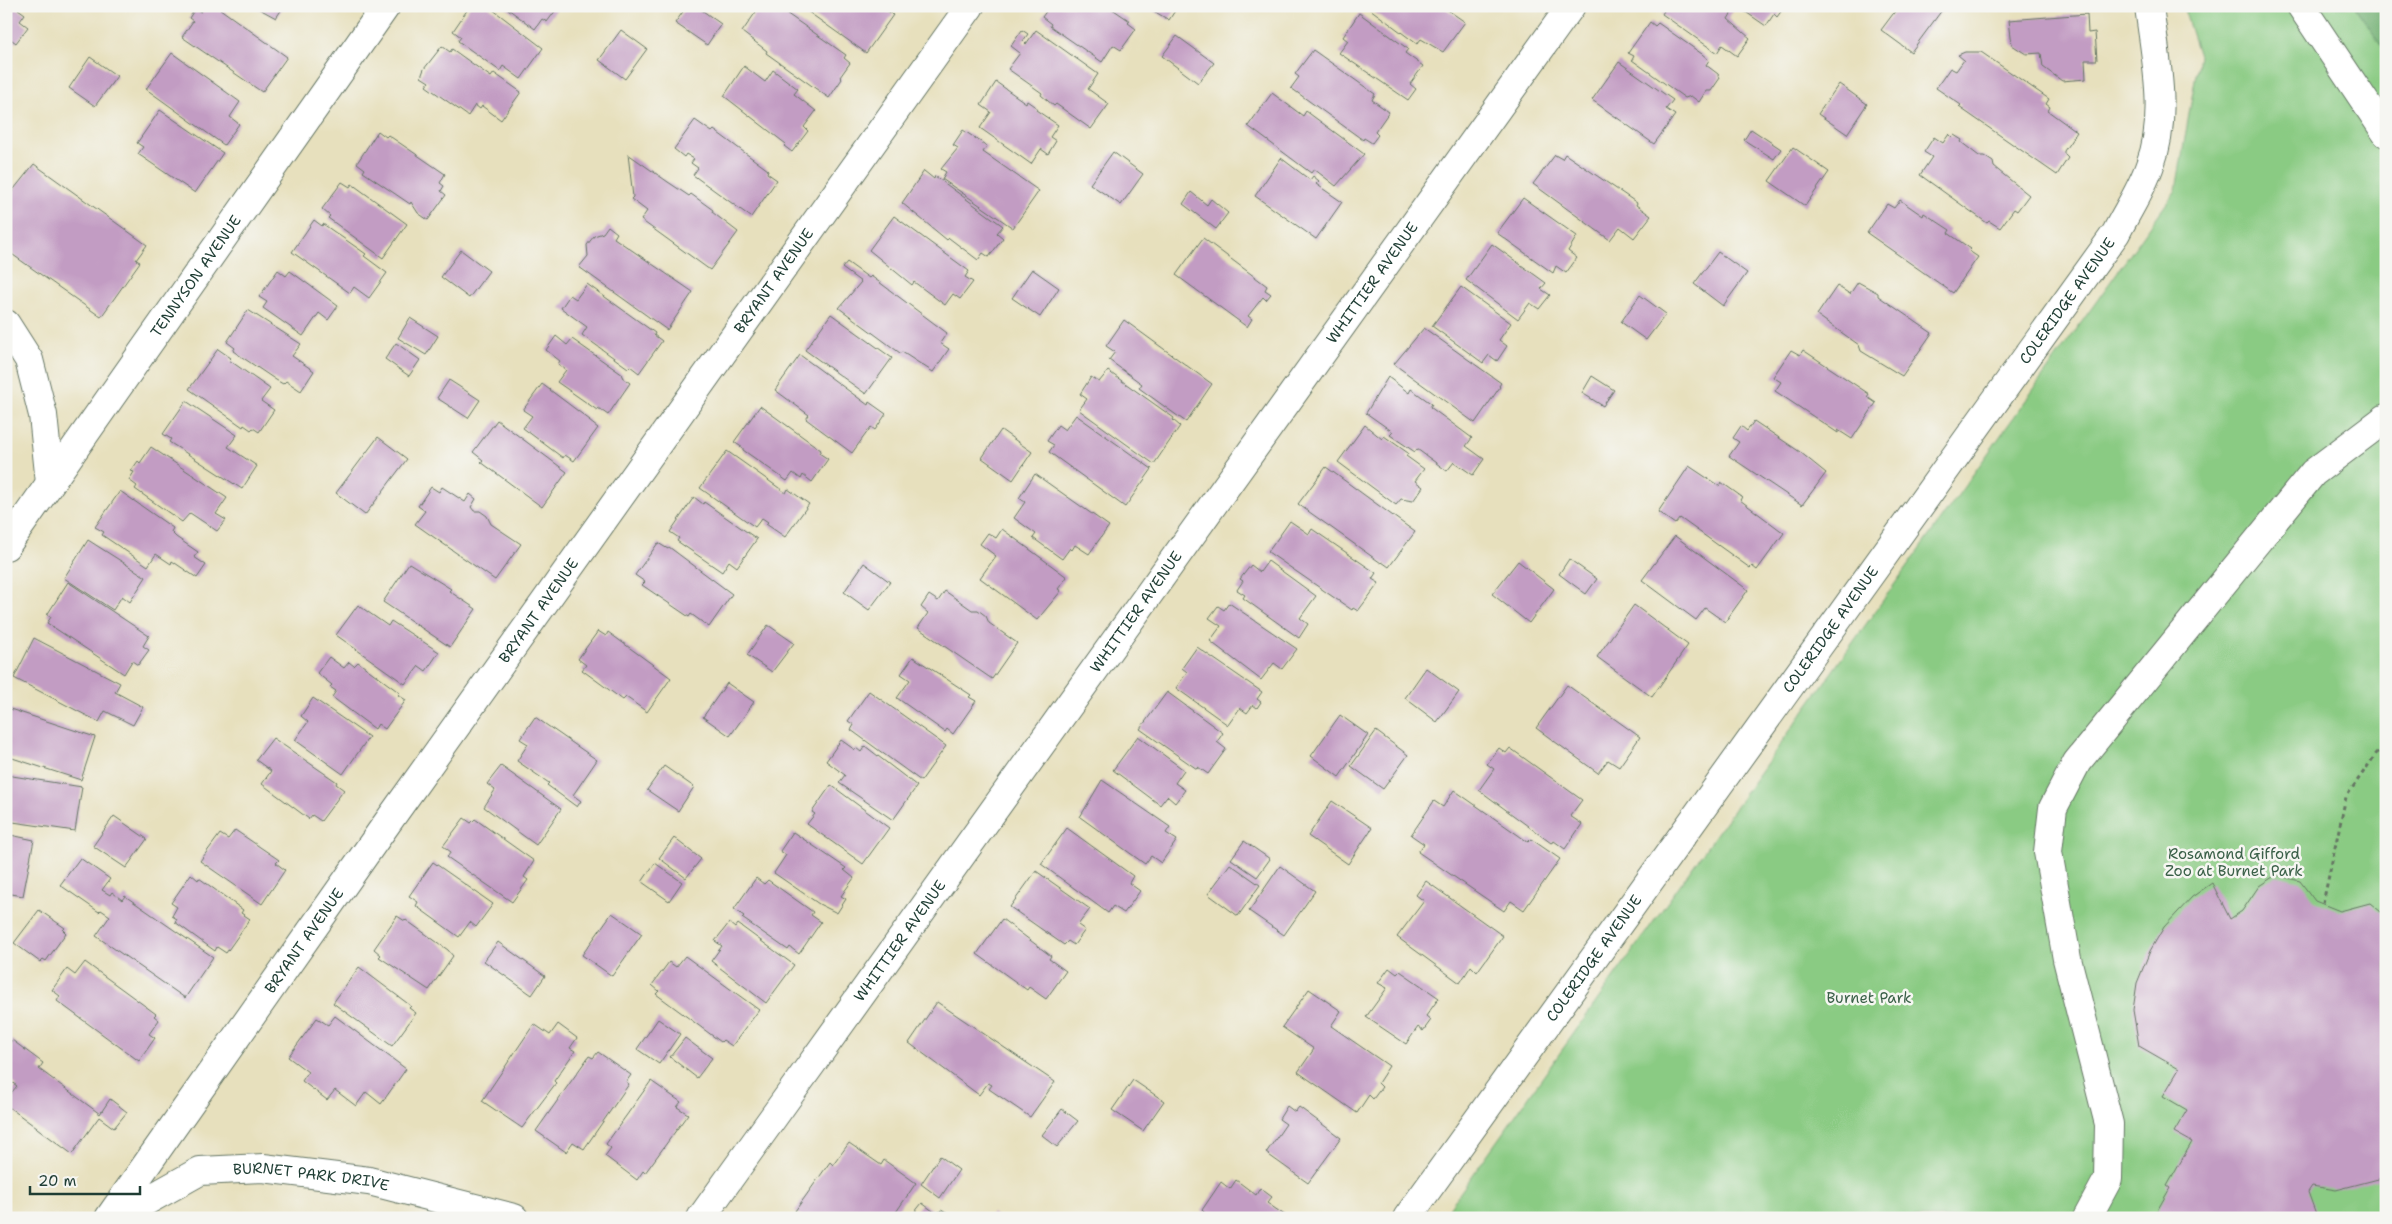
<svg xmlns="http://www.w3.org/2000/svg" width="2392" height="1224" viewBox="0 0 2392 1224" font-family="'Shantell Sans',sans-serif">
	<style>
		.green { fill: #8acb83; stroke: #54845c }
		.forest { fill: #6faf71; stroke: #477652 }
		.building { fill: #c29cc3 }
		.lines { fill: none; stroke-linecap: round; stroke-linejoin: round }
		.minor-casing { stroke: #657664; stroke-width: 30 }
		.path { stroke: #657664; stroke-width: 3; stroke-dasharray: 4 4; stroke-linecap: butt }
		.minor { stroke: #fff; stroke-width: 28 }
		.labels { text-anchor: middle; stroke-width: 5; stroke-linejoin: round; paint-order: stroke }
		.street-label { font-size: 15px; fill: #1f3d34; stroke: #f6f6f2 }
		.park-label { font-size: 15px; fill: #3a6048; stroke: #f6f6f2 }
	</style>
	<rect width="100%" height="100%" fill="#f6f6f2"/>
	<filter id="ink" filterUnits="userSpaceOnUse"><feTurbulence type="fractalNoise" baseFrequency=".02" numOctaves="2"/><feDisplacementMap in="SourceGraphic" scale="10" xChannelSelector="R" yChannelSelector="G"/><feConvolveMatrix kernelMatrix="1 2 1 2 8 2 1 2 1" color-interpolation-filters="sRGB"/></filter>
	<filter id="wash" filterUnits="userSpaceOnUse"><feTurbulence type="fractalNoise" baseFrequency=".0096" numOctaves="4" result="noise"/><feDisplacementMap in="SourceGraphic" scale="20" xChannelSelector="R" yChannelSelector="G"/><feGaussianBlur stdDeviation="1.12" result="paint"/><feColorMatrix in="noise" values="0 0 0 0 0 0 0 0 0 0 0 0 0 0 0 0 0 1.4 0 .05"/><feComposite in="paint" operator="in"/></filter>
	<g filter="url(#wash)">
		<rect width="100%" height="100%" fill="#e7e0bd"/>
		<path class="green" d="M2183 6H2386V1218H1442L2176 190 2199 56Z"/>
		<path class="forest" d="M2355 6H2386V52L2357 10Z"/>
		<g id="blocks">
			<path class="building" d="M6 6H14L25 14 20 21 28 27 16 43 8 37 6 40Z
				M205 6H216L287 57 262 92 182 37 193 21 189 18 195 9 201 12Z
				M254 6H284L276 18Z
				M470 6H488L543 48 521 79 503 66 500 71 458 41 461 37 453 31Z
				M504 6H559L547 22 542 19 535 29Z
				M687 6H696L721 24 707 45 675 23Z
				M760 6H776L846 55 844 58 850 63 840 77 842 79 829 98 766 53 767 51 742 32Z
				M800 6H885V9L893 15 866 53Z
				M1050 6H1108L1130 21 1128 23 1136 29 1121 50 1113 45 1102 62 1050 26 1051 24 1042 17Z
				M1145 6H1178L1169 20Z
				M1366 6H1442L1465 22 1443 52 1421 39 1417 44Z
				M1667 6H1730L1734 9 1728 19 1750 38 1737 56 1722 45 1717 53 1662 14Z
				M1737 6H1785L1777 17 1774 14 1766 26Z
				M1899 6H1945L1911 52 1881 30Z
				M1359 13 1408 49 1405 53 1423 66 1410 84 1416 89 1408 100 1339 53 1348 41 1343 37Z
				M2087 14 2088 33 2095 32 2097 60H2085L2086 79 2062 81 2043 67 2041 53 2026 54 2012 45 2009 20Z
				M1650 22 1655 26 1658 23 1702 54 1709 60 1706 65 1718 74 1720 78 1711 91H1706L1699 102 1691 96 1685 98 1632 60 1634 56 1628 53Z
				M621 30 647 49 625 79 599 60Z
				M1022 30 1028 34 1023 41 1026 44 1036 30 1098 74 1088 89 1109 104 1091 129 1056 104 1054 106 1041 95 1042 93 1008 69 1020 53 1011 46Z
				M1177 36 1214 63 1198 83 1162 56Z
				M442 46 450 52 452 49 491 77 494 73 521 92 501 120 482 106 480 109 475 105 468 116 426 86 429 82 421 77 424 69Z
				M1313 50 1375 94 1372 100 1389 112 1375 132 1378 135 1372 143 1364 138 1363 140 1291 88 1299 77 1295 74Z
				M1965 52H1981L2049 99 2046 104 2050 107 2048 111 2077 132 2064 151V154L2068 158 2057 175 1959 107 1961 105 1936 88 1950 68 1956 71 1964 60 1958 55Z
				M172 53 240 102 230 117 239 124 224 145 146 89Z
				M90 57 117 76 95 106 69 88Z
				M1619 62 1673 100 1666 109 1675 115 1654 144 1592 100Z
				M744 66 765 82 773 70 798 89 794 94 816 111 804 127 808 131 792 152 784 146 786 144 724 96Z
				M996 82 1026 103 1027 101 1037 108 1036 110 1058 125 1050 137 1056 141 1048 154 1041 149 1031 164 980 128 991 112 981 105Z
				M1839 84 1867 104 1847 134 1818 114Z
				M1272 93 1303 116 1306 111 1364 154 1336 186 1314 169 1311 173 1248 126Z
				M160 110 223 153 195 193 138 154 143 147 137 143Z
				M695 120 712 132 714 130 768 170 767 173 777 180 751 217 693 175 698 168 691 163 694 159 686 154 684 157 674 149Z
				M1751 129 1781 149 1774 159 1744 140Z
				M963 130 987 146 983 152 1039 191 1013 228 942 179 946 172 941 169 958 148 953 145Z
				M378 131 386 137 388 135 445 174 440 183 444 186 441 191 446 195 428 220 418 213 411 202 410 204 363 172 365 169 357 163Z
				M1949 134 1952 137 1954 135 1962 140 1961 142 1979 156H1984L1993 162 1994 167 2029 195 2017 211 2014 209 2000 228 1989 221 1987 223 1920 175 1932 157 1924 152 1934 137 1943 143Z
				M1793 147 1829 172 1805 206 1769 181Z
				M1113 152 1143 174 1121 205 1090 184Z
				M628 154 668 182 689 196 691 194 713 210 712 212 738 232 710 270 641 220 647 211 631 199 633 197Z
				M1565 154 1637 203 1636 205 1651 216 1634 238 1620 227 1610 240 1533 184 1555 155 1562 159Z
				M1281 158 1310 180 1313 176 1319 181 1316 184 1342 202 1316 239 1255 196Z
				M34 164 147 245 136 260 140 262 101 317 6 250V199Z
				M924 171 934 179 935 176 1003 226 997 233 1003 238 989 257 983 253 978 260 949 238 947 240 902 203Z
				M342 182 350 187 352 184 407 224 383 258 328 218 330 216 322 209Z
				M1191 192 1207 205 1211 199 1228 213 1216 229 1183 204Z
				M1523 198 1577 236 1568 251 1577 258 1566 273 1556 266 1553 273 1497 233Z
				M1900 200 1923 216 1924 213 1950 230 1948 233 1971 249 1969 251 1978 257 1953 293 1867 233 1887 204 1894 208Z
				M894 216 969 271 965 277 973 282 960 299 953 294 945 305 914 282 912 285 869 250Z
				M314 220 322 226 323 224 366 254 364 256 387 273 369 298 354 287 350 293 292 252Z
				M608 226 617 233 614 238 693 292 667 330 579 267 588 256 587 245 594 236 603 233Z
				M1203 238 1267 286 1265 290 1271 294 1266 300 1263 297 1248 316 1252 319 1247 327 1176 275Z
				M1492 244 1546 283 1541 289 1550 295 1539 309 1530 303 1518 319 1466 280Z
				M461 250 489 271 469 298 441 277Z
				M1718 252 1747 273 1723 306 1694 284Z
				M847 262 869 278 871 276 947 333 940 343 949 349 933 372 902 352 900 353 839 308 861 282 842 268Z
				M1032 269 1059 288 1040 317 1012 298Z
				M278 270 286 276 290 271 338 306 328 320 319 313 303 336 263 308 267 302 259 297Z
				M1858 282 1878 293V296L1932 333 1902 376 1861 351 1859 345 1817 315 1837 286 1850 294Z
				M587 284 655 333 654 335 662 341 639 373 630 366 628 368 582 335 587 327 561 308 570 295 576 299Z
				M1461 287 1511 323 1499 340 1507 346 1497 361 1489 355 1483 363 1432 326Z
				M1640 295 1666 314 1646 340 1621 322Z
				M248 310 301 344 292 356 314 371 301 391 286 381 283 384 276 380 233 351 235 348 227 342Z
				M831 314 892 358 866 394 805 350Z
				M410 318 438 336 426 355 398 338Z
				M1124 320 1212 384 1186 422 1139 388 1142 384 1109 360 1115 352 1106 346Z
				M1424 328 1501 383 1499 386 1500 387 1475 423 1394 364Z
				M556 336 567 345 572 339 623 375 622 377 630 383 608 415 598 408 597 410 557 382 566 370 558 364 560 361 546 350Z
				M396 343 420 360 409 376 385 359Z
				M218 349 231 358 229 360 270 389 261 401 274 410 259 432 253 428 251 430 244 425 243 427 189 389Z
				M1791 350 1800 355 1803 350 1869 394 1867 397 1876 403 1852 439 1838 430V433L1775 391 1781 382 1773 377Z
				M800 355 868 405 869 402 886 414 875 430 871 427 852 453 806 419 809 415 775 390Z
				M1108 371 1174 418 1173 420 1180 426 1154 464 1079 410 1087 399 1080 394 1091 377 1099 382Z
				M1592 376 1614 390 1603 406 1582 393Z
				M1388 377 1409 393 1411 389 1432 404 1430 407 1472 438 1466 446 1484 459 1473 475 1454 462 1447 471 1417 449 1415 452 1390 435 1393 432 1366 413Z
				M449 380 480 400 468 418 437 398Z
				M542 384 590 420 589 421 598 428 574 461 565 455 563 458 523 428 532 416 523 410Z
				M186 401 237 435 228 447 257 466 242 489 169 442 171 439 163 434Z
				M760 406 821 450 819 453 828 459 812 482 803 475 801 479 793 473 787 481 743 450V448L734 442Z
				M1076 415 1152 469 1125 507 1049 452 1054 445 1047 441 1058 425 1065 430Z
				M497 420 567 472 542 507 481 462 483 460 473 452Z
				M1754 421 1800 452 1826 473 1802 505 1729 456 1739 442 1733 438 1741 426 1747 431Z
				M1365 425 1382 439 1384 436 1408 453 1406 456 1424 469 1415 481 1423 487 1413 501 1401 499 1396 505 1338 462Z
				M1001 430 1032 452 1013 480 982 458Z
				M378 437 407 459 365 515 336 493Z
				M151 447 227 498 216 514 226 520 217 531 190 513 182 522 135 489 137 486 129 480 134 472 131 471 138 461 140 463Z
				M727 451 786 493 788 489 809 504 785 537 766 524 768 522 762 518 755 527 700 488Z
				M1689 466 1719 486 1721 482 1742 497 1740 500 1784 533 1757 570 1752 566 1750 568 1680 518 1675 524 1658 512Z
				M1326 467 1415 532 1389 567 1382 562 1381 563 1298 504Z
				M1035 474 1109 526 1089 554 1075 545 1072 550 1070 548 1062 559 1033 538 1036 534 1014 518 1025 502 1019 498Z
				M431 487 439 492 442 487 465 502 470 494 476 499 471 507 474 511H480L487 516 491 524 521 544 495 580 415 524 425 511 418 506Z
				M120 491 173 528 171 532 176 537 198 552 194 557 206 565 197 578 172 561 171 564 156 554 148 566 102 535 104 532 95 527Z
				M694 497 703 504 704 502 757 539 737 567 729 561 722 572 677 541 679 538 670 532Z
				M1290 521 1309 534 1312 529 1376 573 1372 579 1379 583 1358 611 1353 608 1352 610 1268 552Z
				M1002 529 1067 577 1058 589 1061 591 1037 620 980 578 996 556 980 544 988 533 996 538Z
				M1675 536 1748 590 1725 622 1705 608 1696 620 1642 580Z
				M88 540 146 577 130 602 122 596 113 610 64 578Z
				M658 543 668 549 669 547 732 594 709 627 691 614 689 617 642 585 645 582 635 575Z
				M1569 559 1597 579 1586 594 1559 574Z
				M1268 561 1316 596 1300 618 1308 624 1299 638 1243 598 1245 595 1237 590 1243 581 1240 579 1251 565 1260 572Z
				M1518 561 1554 589 1529 623 1492 594Z
				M409 563 451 589 449 591 476 609 450 647 383 602Z
				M864 563 890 582 869 610 844 592Z
				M68 582 149 636 143 646 149 650 138 665 132 661 124 674 47 623 51 617 47 615Z
				M945 591 972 610H978L986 616 989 623 1017 643 992 679 918 628 928 613 921 607 929 595 938 601Z
				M1229 603 1297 649 1282 669 1274 663 1261 680 1210 641 1221 626 1209 618 1218 606 1224 610Z
				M358 605 388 626 391 621 439 652 426 671 419 666 405 684 336 635Z
				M1634 605 1688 645 1652 697 1597 657Z
				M768 625 794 643 772 672 747 655Z
				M598 631 606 636 608 632 671 678 647 712 626 697 623 700 582 670 586 665 578 659Z
				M34 638 120 683 115 692 143 707 133 725 105 711 99 722 14 678Z
				M1197 647 1262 692 1257 699 1261 702 1257 708 1253 705 1247 713 1240 708 1228 725 1176 688 1187 672 1182 668Z
				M329 657 344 668 349 662 354 666 358 662 400 693 398 695 406 700 385 729 378 724 375 729 332 697 336 691 330 687 332 685 317 673Z
				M913 657 971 695 969 697 976 701 953 734 947 729 945 732 897 698 910 680 901 674Z
				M1426 668 1459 692 1437 722 1405 698Z
				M727 683 754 702 730 736 703 717Z
				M1567 685 1640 737 1619 767 1608 760 1598 773 1536 728Z
				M869 691 946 746 921 781 851 730 854 725 848 721Z
				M1167 692 1223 733 1217 742 1226 749 1208 774 1198 767 1197 769 1140 729Z
				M313 698 369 737 343 774 295 740 308 722 301 716Z
				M7 708 95 737 81 780 6 756Z
				M1340 715 1368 735 1339 777 1311 756Z
				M535 717 597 760 573 795 581 801 577 807 547 785 549 783 517 761 528 744 520 739Z
				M1376 731 1408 755 1383 789 1351 766Z
				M1138 736 1184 770 1175 783 1185 790 1175 803 1167 796 1160 805 1113 770Z
				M273 738 337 782 336 784 344 790 321 821 312 815 309 819 262 784 271 771 256 760Z
				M841 740 855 750 856 748 861 752 865 746 917 786 893 820 839 783 845 775 826 761Z
				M1499 748 1506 753 1510 748 1582 800 1570 816 1582 824 1565 849 1554 841 1551 843 1479 790 1494 769 1487 764Z
				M501 766 561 809 536 845 484 807 495 790 487 784Z
				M664 766 694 787 678 811 647 790Z
				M6 775 82 787 75 831 6 821Z
				M1102 780 1170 827 1166 833 1177 840 1161 863 1151 856 1145 864 1080 817Z
				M831 785 889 828 863 864 807 824 815 814 812 812Z
				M1454 790 1528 842 1531 839 1560 859 1524 910 1511 901 1504 911 1418 852 1424 844 1411 835 1434 801 1443 807Z
				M1332 801 1372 828 1348 864 1308 836Z
				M114 816 147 839 126 868 93 846Z
				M464 818 471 823 475 819 534 861 524 877 528 880 512 902 447 857 451 852 443 846Z
				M1067 828 1133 876 1129 883 1140 891 1124 913 1113 906 1108 913 1041 864Z
				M235 830 279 860 276 863 285 870 262 904 200 861 220 834 228 839Z
				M793 832 846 868 844 870 854 878 841 896 846 899 837 913 819 904 774 873 786 855 780 851Z
				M6 834 34 840 23 896 6 893Z
				M674 838 701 859 686 878 659 858Z
				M1244 841 1270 859 1257 877 1231 859Z
				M80 858 110 879 102 890 110 895 112 892 122 900 125 896 213 957 185 998 96 936 110 916 101 910 99 912 60 885Z
				M433 862 493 904 476 927 470 922 459 937 416 906 418 902 409 896Z
				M655 863 682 882 669 901 642 882Z
				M1230 864 1260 885 1238 916 1208 894Z
				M1280 866 1315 891 1284 935 1249 911Z
				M1036 871 1090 909 1078 925 1085 930 1074 945 1068 941 1064 945 1010 907Z
				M191 874 198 880 199 878 243 910 241 913 250 919 226 953 217 947 215 951 175 922 177 919 172 916 177 907 171 903Z
				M2276 875 2300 881 2315 901 2340 911 2370 903 2386 916V1177L2336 1190 2312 1186 2308 1192 2316 1214 2313 1218H2153L2170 1188 2167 1186 2192 1142 2174 1132 2187 1110 2163 1096 2179 1069 2139 1046 2133 1010 2137 983 2150 951 2164 927 2192 897 2212 883 2230 919 2242 911 2259 886Z
				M756 878 764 884 768 880 813 912 811 915 821 922 799 954 790 947 788 950 742 918 744 916 734 909Z
				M1426 881 1503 936 1477 972 1471 966 1460 983 1397 937 1424 901 1416 895Z
				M39 910 65 928 63 930 66 933 46 961 43 959 40 962 14 943Z
				M612 913 642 934 612 976 582 955Z
				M397 916 405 921 406 920 448 950 453 956 429 990 379 957 381 955 374 949Z
				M1002 919 1051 956 1049 959 1066 971 1046 999 1029 987 1027 990 977 954Z
				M729 923 735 928 738 924 794 965 766 1003 711 961 722 946 715 941Z
				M498 942 545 976 532 995 484 961Z
				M685 956 759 1010 732 1046 723 1040 721 1042 656 994 659 991 652 985 669 962 676 967Z
				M85 962 156 1014 154 1016 159 1020 149 1034 155 1038 139 1061 57 1001 60 996 52 990 67 969 75 975Z
				M359 967 411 1006 409 1008 416 1013 392 1046 333 1003Z
				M1389 968 1397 974 1400 971 1439 998 1426 1016 1431 1020 1423 1031 1418 1027 1406 1044 1366 1017 1387 988 1378 983Z
				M1309 989 1341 1011 1331 1026 1389 1066 1378 1083 1382 1087 1373 1099 1369 1095 1357 1113 1298 1072 1314 1049 1282 1027Z
				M937 1002 1055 1082 1030 1117 989 1089 992 1085 988 1083 979 1095 909 1043Z
				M335 1016 406 1069 381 1104 366 1092 356 1106 335 1090 327 1100 302 1081 308 1072 288 1057 317 1018 328 1025Z
				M658 1019 680 1034 659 1064 637 1049Z
				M534 1024 550 1035 558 1024 577 1038 570 1048 575 1051 554 1081 556 1083 522 1128 482 1101Z
				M685 1038 712 1058 697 1078 670 1057Z
				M12 1040 43 1063 39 1069 100 1114 110 1099 127 1112 114 1128 99 1117 72 1154 6 1105V1099L17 1086 6 1078V1048Z
				M598 1052 631 1075 626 1082 629 1084 584 1149 573 1142 566 1152 536 1131 589 1056 593 1058Z
				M1133 1080 1164 1101 1143 1131 1112 1110Z
				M651 1081 681 1102 677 1107 688 1114 645 1173 643 1171 637 1180 605 1156 611 1148 606 1144Z
				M1287 1106 1295 1112 1299 1107 1341 1138 1308 1183 1266 1153 1286 1124 1279 1119Z
				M1062 1109 1078 1121 1057 1147 1042 1135Z
				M849 1143 881 1165 884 1160 916 1183 892 1218H804L795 1211 830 1162 833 1165Z
				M940 1156 959 1170 940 1198 921 1184Z
				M1236 1180 1256 1195 1260 1188 1272 1197 1267 1203 1286 1216 1285 1218H1210L1202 1210 1221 1182 1230 1189Z
				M922 1203 937 1214 941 1210 948 1214 945 1218H910Z
				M992 1213 999 1218H989Z"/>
		</g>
	</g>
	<g filter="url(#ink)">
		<use href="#blocks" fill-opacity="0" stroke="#657664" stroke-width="1"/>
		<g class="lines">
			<g class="minor-casing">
				<g id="minor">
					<path d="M2301 6 2386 133"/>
					<path d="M6 324 29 360 43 415 50 483"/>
					<path id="s1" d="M6 546 386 6"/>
					<path id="s2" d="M109 1218 385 826 970 6"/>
					<path id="s3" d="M116 1218 200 1171 263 1168 369 1181 514 1218"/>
					<path id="s4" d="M701 1218 1571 6"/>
					<path id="s5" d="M1407 1218 2116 233C2127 211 2142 189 2150 165 2169 115 2155 57 2149 6"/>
					<path d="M2087 1218 2108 1179 2109 1124 2067 959 2048 852 2053 808 2077 762 2313 473 2386 418"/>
				</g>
			</g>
			<path class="path" d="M2323 903 2346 797 2376 754 2386 744"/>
			<use href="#minor" class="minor"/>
		</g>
	</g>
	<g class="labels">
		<g class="street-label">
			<text dy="5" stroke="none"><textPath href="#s1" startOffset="330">TENNYSON AVENUE</textPath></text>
			<text dy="5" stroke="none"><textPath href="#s2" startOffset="1149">BRYANT AVENUE</textPath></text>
			<text dy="5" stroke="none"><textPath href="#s4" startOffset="1151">WHITTIER AVENUE</textPath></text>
			<text dy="5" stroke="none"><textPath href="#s5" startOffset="1130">COLERIDGE AVENUE</textPath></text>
			<text dy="5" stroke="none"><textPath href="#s2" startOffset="744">BRYANT AVENUE</textPath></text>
			<text dy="5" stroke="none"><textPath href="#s4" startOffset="746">WHITTIER AVENUE</textPath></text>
			<text dy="5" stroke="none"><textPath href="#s5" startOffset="725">COLERIDGE AVENUE</textPath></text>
			<text dy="5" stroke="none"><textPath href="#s2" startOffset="339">BRYANT AVENUE</textPath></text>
			<text dy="5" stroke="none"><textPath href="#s4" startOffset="341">WHITTIER AVENUE</textPath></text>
			<text dy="5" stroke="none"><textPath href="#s5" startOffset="320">COLERIDGE AVENUE</textPath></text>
			<text dy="5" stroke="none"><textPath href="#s3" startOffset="208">BURNET PARK DRIVE</textPath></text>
		</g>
		<g class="park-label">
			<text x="2234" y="859">Rosamond Gifford<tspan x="2234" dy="17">Zoo at Burnet Park</tspan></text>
			<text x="1869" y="1003">Burnet Park</text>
		</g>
	</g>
	<rect width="2392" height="1224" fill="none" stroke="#f6f6f2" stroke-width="25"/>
	<path d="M30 1186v8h110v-8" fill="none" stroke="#1f3d34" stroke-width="2.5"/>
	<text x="38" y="1186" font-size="15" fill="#1f3d34" stroke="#f6f6f2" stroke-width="4" paint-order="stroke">20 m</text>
</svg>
